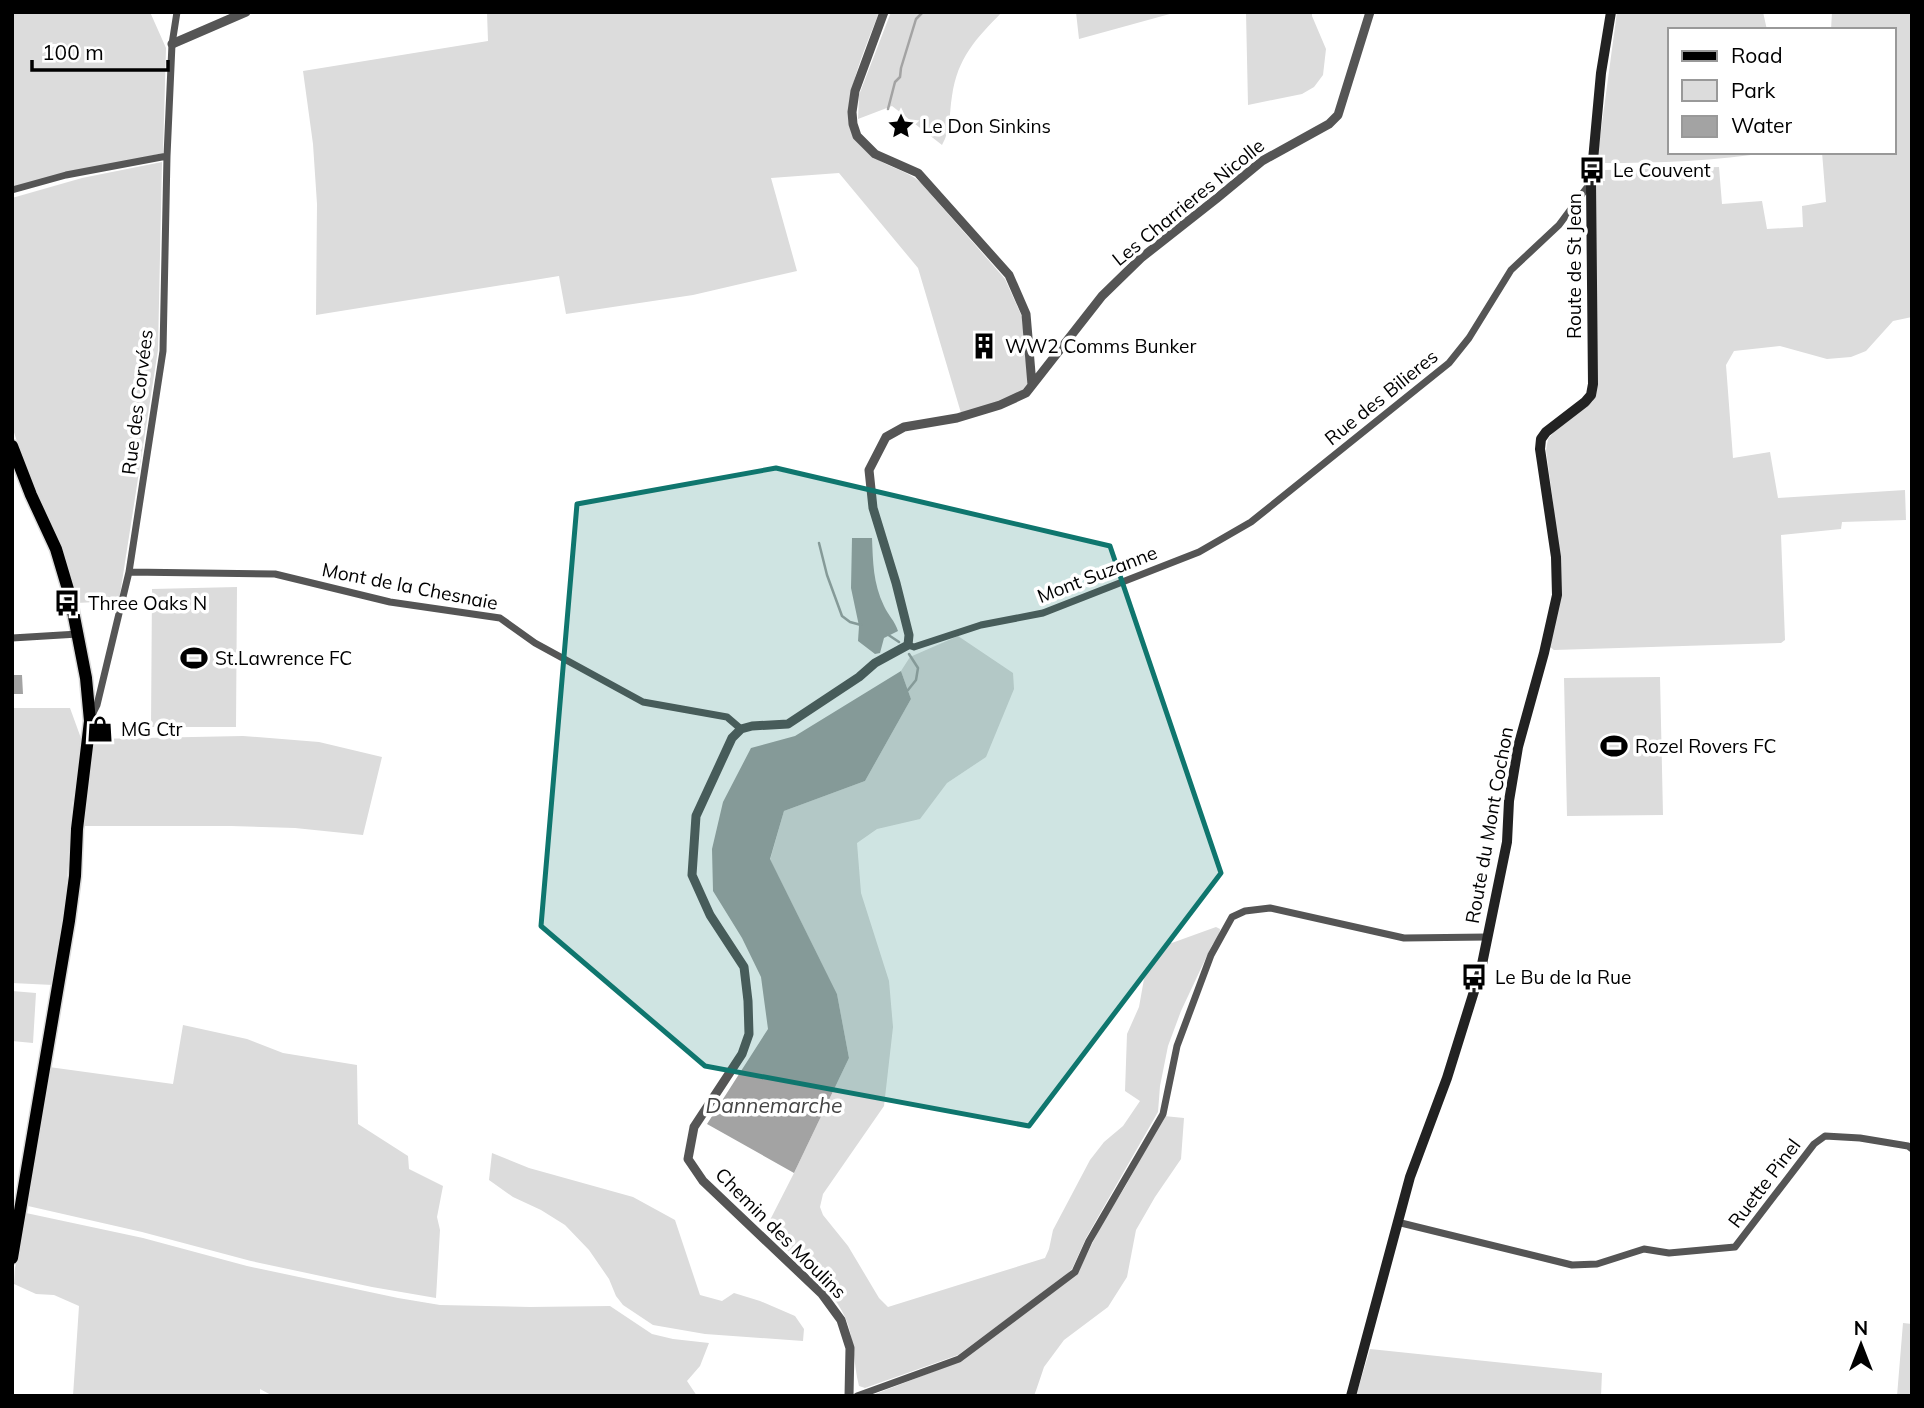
<svg xmlns="http://www.w3.org/2000/svg" width="1924" height="1408" viewBox="0 0 1924 1408" font-family="Mulish,sans-serif">
	<style>
		.green { fill: #dcdcdc }
		.water { fill: #a3a3a3 }
		.lines { fill: none; stroke-linecap: round; stroke-linejoin: round }
		.stream { stroke: #a3a3a3; stroke-width: 2.5 }
		.primary-casing { stroke: #dbdbdb; stroke-width: 15 }
		.minor { stroke: #555; stroke-width: 7 }
		.tertiary { stroke: #555; stroke-width: 9 }
		.secondary { stroke: #222; stroke-width: 10 }
		.primary { stroke: #000; stroke-width: 12 }
		.marked { fill: #0f766e; fill-opacity: 0.2; stroke: #0f766e; stroke-width: 5; stroke-linejoin: round }
		.labels { text-anchor: middle; stroke-width: 7; stroke-linejoin: round; paint-order: stroke }
		.poi-label { font-size: 19px; fill: #000; stroke: #fff; text-anchor: start }
		.street-label { font-size: 19px; fill: #000; stroke: #fff }
		.water-label { font-size: 21px; font-style: italic; fill: #444; stroke: #fff }
	</style>
	<rect width="100%" height="100%" fill="#fff"/>
	<path class="green" d="M12 12H150L166 48 163 153 12 187Z
		M487 12H879C869 40 838 106 852 133 857 143 865 151 874 157 889 168 907 170 921 183L1005 279 1022 317 1028 383C1018 401 980 408 961 413L918 268 839 173 771 178 797 271 693 295 566 314 559 276 316 315 317 204 313 144 303 71 488 41Z
		M891 12H1002C975 40 958 57 952 96 949 114 951 129 942 145L892 106 858 119 859 95Z
		M1076 12H1177L1079 39Z
		M1246 12H1312V16L1326 49 1323 75 1314 87 1302 94 1248 105Z
		M1617 12H1763L1767 30H1670V152H1772C1716 161 1659 163 1602 163L1597 160Z
		M1832 12H1912V317L1893 321 1866 351 1851 357 1827 359 1780 346 1734 351 1726 365 1733 458 1770 452 1778 498 1905 490 1906 520 1842 522 1841 529 1781 535 1785 640 1781 643 1554 650 1550 647 1561 593 1553 502 1546 450 1548 439 1553 433 1593 401 1596 172 1604 170 1719 167 1722 204 1762 201 1767 229 1803 227 1802 206 1826 202 1822 152H1894V30H1831Z
		M162 162 158 350 119 601 76 603 63 548 37 493 20 451 12 426V198L82 178Z
		M237 587 236 727H151L152 589Z
		M958 636 1013 673 1014 689 986 757 947 783 920 819 877 829 857 843 861 893 889 981 893 1027 884 1106 823 1194 820 1207 823 1215 848 1246 879 1298 888 1307 1045 1258 1049 1249 1053 1230 1090 1160 1104 1142 1123 1126 1140 1101 1125 1091 1127 1034 1139 1007 1144 979 1157 955 1169 944 1216 927 1220 929 1219 936 1212 945 1181 1011 1168 1046 1160 1086 1158 1112 1086 1238 1072 1269 1064 1277 958 1355 865 1388 859 1386C853 1363 855 1339 845 1317 829 1283 794 1258 768 1232L769 1222 794 1173 849 1058 837 994 770 860 784 811 865 781 911 699 901 671 910 657Z
		M1660 677 1663 815 1567 816 1564 678Z
		M12 708H70L82 741 72 807 65 909 53 985 12 983Z
		M243 736 319 742 382 757 363 835 295 828 231 826H82L93 739Z
		M12 991 36 993 33 1043 12 1041Z
		M183 1025 247 1039 283 1053 357 1065 358 1124 408 1156 409 1169 443 1186 437 1217 440 1230 436 1298 372 1287 251 1261 142 1232 28 1206 49 1067 173 1084Z
		M1164 1116 1184 1118 1181 1159 1155 1197 1136 1230 1127 1277 1108 1307 1064 1340 1044 1367 1034 1396H870L961 1361 1077 1274 1103 1222 1125 1187Z
		M492 1153 529 1168 633 1197 675 1220 700 1295 722 1301 734 1293 760 1301 795 1316 804 1329 803 1341 705 1334 653 1325 623 1305 616 1296 609 1279 589 1250 565 1225 541 1210 513 1197 489 1180Z
		M26 1213 143 1238 247 1266 398 1298 440 1305 530 1307 610 1306 652 1334 673 1339 709 1343 700 1366 687 1381 697 1396H273L260 1389V1396H73L79 1306 54 1295 36 1294 14 1284 15 1268Z
		M1903 1323 1912 1324V1396H1897Z
		M1370 1349 1602 1373 1601 1396H1356Z"/>
	<path class="water" d="M852 538H872C873 562 873 583 884 606 888 615 895 621 898 631L884 638 880 653 875 654 858 641 859 626 851 588Z
		M901 671 911 699 865 781 784 811 770 859 837 994 849 1058 794 1173 707 1124 768 1029 761 977 742 938 713 891 712 849 723 802 751 748 795 736Z
		M12 675H22L23 694H13Z"/>
	<g class="lines">
		<path class="stream" d="M888 109 895 82 900 77 901 68 916 19 923 12
			M819 543 827 575 842 616 850 622 861 625
			M887 634 899 642
			M908 690 916 680 918 668 909 654"/>
		<g class="primary-casing">
			<path id="primary" d="M12 446 31 495 56 549 70 596 86 678 90 721 77 829 75 876 69 921 12 1258"/>
		</g>
		<path class="minor" d="M12 190 66 175 167 156
			M129 572 275 574 390 602 500 618 535 643 643 702 727 717 741 729
			M12 638 78 634
			M908 645 914 647 981 625 1043 613 1199 552 1251 522 1449 363 1469 338 1511 270 1559 225 1591 182
			M91 717 97 705 129 572 163 351 167 156 172 44 177 12
			M1397 1222 1572 1265 1597 1264 1644 1249 1669 1253 1735 1247 1814 1144 1825 1136 1860 1138 1908 1146 1912 1149
			M857 1396 959 1359 1075 1272 1089 1241 1163 1114 1177 1046 1211 955 1232 917 1245 911 1270 908 1404 938 1487 937"/>
		<path class="tertiary" d="M884 12 855 91 852 112 853 124 857 136 875 154 918 173 1009 275 1026 314 1032 385
			M172 44 246 12
			M849 1396 850 1348 841 1320 822 1294 703 1181 688 1159 694 1127 742 1054 749 1034 748 1001 744 967 710 915 692 875 696 816 732 738 741 729 752 726 788 724 859 677 875 663 908 645 909 635 896 583 873 508 869 470 886 437 904 427 957 418 1000 405 1026 393 1102 296 1141 258 1216 199 1262 161 1329 124 1338 115 1370 12"/>
		<path class="secondary" d="M1351 1396 1410 1177 1447 1078 1481 969 1507 842 1509 801 1518 747 1544 653 1557 595 1556 557 1540 449 1541 439 1546 432 1585 402 1591 395 1593 384 1591 182 1601 73 1611 12"/>
		<use href="#primary" class="primary"/>
	</g>
	<path class="marked" d="M776 468 1110 546 1221 873 1029 1126 705 1066 541 926 577 504Z"/>
	<defs>
		<g id="sight-bare" transform="scale(2.1)"><path d="M0-6L1.8-2.2L6-1.7L2.9 1.2L3.7 5.4L0 3.3L-3.7 5.4L-2.9 1.2L-6-1.7L-1.8-2.2Z" fill="#000" stroke="#fff" stroke-width="2.5" paint-order="stroke"/></g>
		<g id="bus-bare" transform="scale(2.1)"><path d="M-5-6H5V4H4V6H2V4H-2V6H-4V4H-5ZM-3.5-4V0h7V-4ZM-3.5 1.2v1.5H-2V1.2ZM2 1.2v1.5H3.5V1.2Z" fill="#000" stroke="#fff" stroke-width="2.5" paint-order="stroke"/></g>
		<g id="building-bare" transform="scale(2.1)"><path d="M-4-6H4V6H1V3H-1V6H-4ZM-2.5-4.3h1.7v1.8h-1.7ZM.8-4.3h1.7v1.8H.8ZM-2.5-1h1.7V.8h-1.7ZM.8-1h1.7V.8H.8Z" fill="#000" stroke="#fff" stroke-width="2.5" paint-order="stroke"/></g>
		<g id="stadium-bare" transform="scale(2.1)"><path d="M0-5a6.5 5 0 1 0 0 10a6.5 5 0 1 0 0-10ZM-3.5-1.8h7v3.6h-7Z" fill="#000" stroke="#fff" stroke-width="2.5" paint-order="stroke"/></g>
		<g id="shop-bare" transform="scale(2.1)"><path d="M-5-2.5h2.3a2.7 3.5 0 0 1 5.4 0H5L5.5 6h-11ZM-1.5-2.5h3a1.5 2.3 0 0 0-3 0Z" fill="#000" stroke="#fff" stroke-width="2.5" paint-order="stroke"/></g>
	</defs>
	<g fill-rule="evenodd">
		<use href="#sight-bare" x="901" y="126"/>
		<use href="#bus-bare" x="1592" y="170"/>
		<use href="#building-bare" x="984" y="346"/>
		<use href="#bus-bare" x="67" y="603"/>
		<use href="#stadium-bare" x="194" y="658"/>
		<use href="#shop-bare" x="100" y="729"/>
		<use href="#stadium-bare" x="1614" y="746"/>
		<use href="#bus-bare" x="1474" y="977"/>
	</g>
	<g class="labels">
		<g class="poi-label">
			<text x="922" y="133">Le Don Sinkins</text>
			<text x="1613" y="177">Le Couvent</text>
			<text x="1005" y="353">WW2 Comms Bunker</text>
			<text x="88" y="610">Three Oaks N</text>
			<text x="215" y="665">St.Lawrence FC</text>
			<text x="121" y="736">MG Ctr</text>
			<text x="1635" y="753">Rozel Rovers FC</text>
			<text x="1495" y="984">Le Bu de la Rue</text>
		</g>
		<g class="street-label">
			<text transform="translate(1188 202) rotate(-39)" y="7">Les Charrieres Nicolle</text>
			<text transform="translate(1574 266) rotate(-90)" y="7">Route de St Jean</text>
			<text transform="translate(1381 397) rotate(-39)" y="7">Rue des Bilieres</text>
			<text transform="translate(137 402) rotate(-83)" y="7">Rue des Corvées</text>
			<text transform="translate(1097 574) rotate(-21)" y="7">Mont Suzanne</text>
			<text transform="translate(410 586) rotate(11)" y="7">Mont de la Chesnaie</text>
			<text transform="translate(1489 825) rotate(-80)" y="7">Route du Mont Cochon</text>
			<text transform="translate(1764 1183) rotate(-53)" y="7">Ruette Pinel</text>
			<text transform="translate(781 1233) rotate(45)" y="7">Chemin des Moulins</text>
		</g>
		<g class="water-label">
			<text x="774" y="1113">Dannemarche</text>
		</g>
	</g>
	<rect width="1924" height="1408" fill="none" stroke="#000000" stroke-width="28"/>
	<rect x="1668" y="28" width="228" height="126" fill="#ffffff" stroke="#999999" stroke-width="2"/>
	<rect x="1682" y="51" width="35" height="10" fill="#000000" stroke="#999999" stroke-width="2"/>
	<text x="1731" y="63" font-size="21" fill="#000000">Road</text>
	<rect x="1682" y="80" width="35" height="21" fill="#dcdcdc" stroke="#999999" stroke-width="2"/>
	<text x="1731" y="98" font-size="21" fill="#000000">Park</text>
	<rect x="1682" y="116" width="35" height="21" fill="#a3a3a3" stroke="#999999" stroke-width="2"/>
	<text x="1731" y="133" font-size="21" fill="#000000">Water</text>
	<g transform="translate(1861 1345)" stroke="#ffffff" stroke-width="5" paint-order="stroke">
	<path d="M0-5L12 26L0 18L-12 26Z" fill="#000000"/>
	<text y="-10" font-size="19" font-weight="bold" text-anchor="middle" fill="#000000">N</text>
	</g>
	<path d="M32 60v10h136v-10" fill="none" stroke="#000000" stroke-width="3.5"/>
	<text x="42" y="60" font-size="21" fill="#000000" stroke="#ffffff" stroke-width="5" paint-order="stroke">100 m</text>
</svg>
